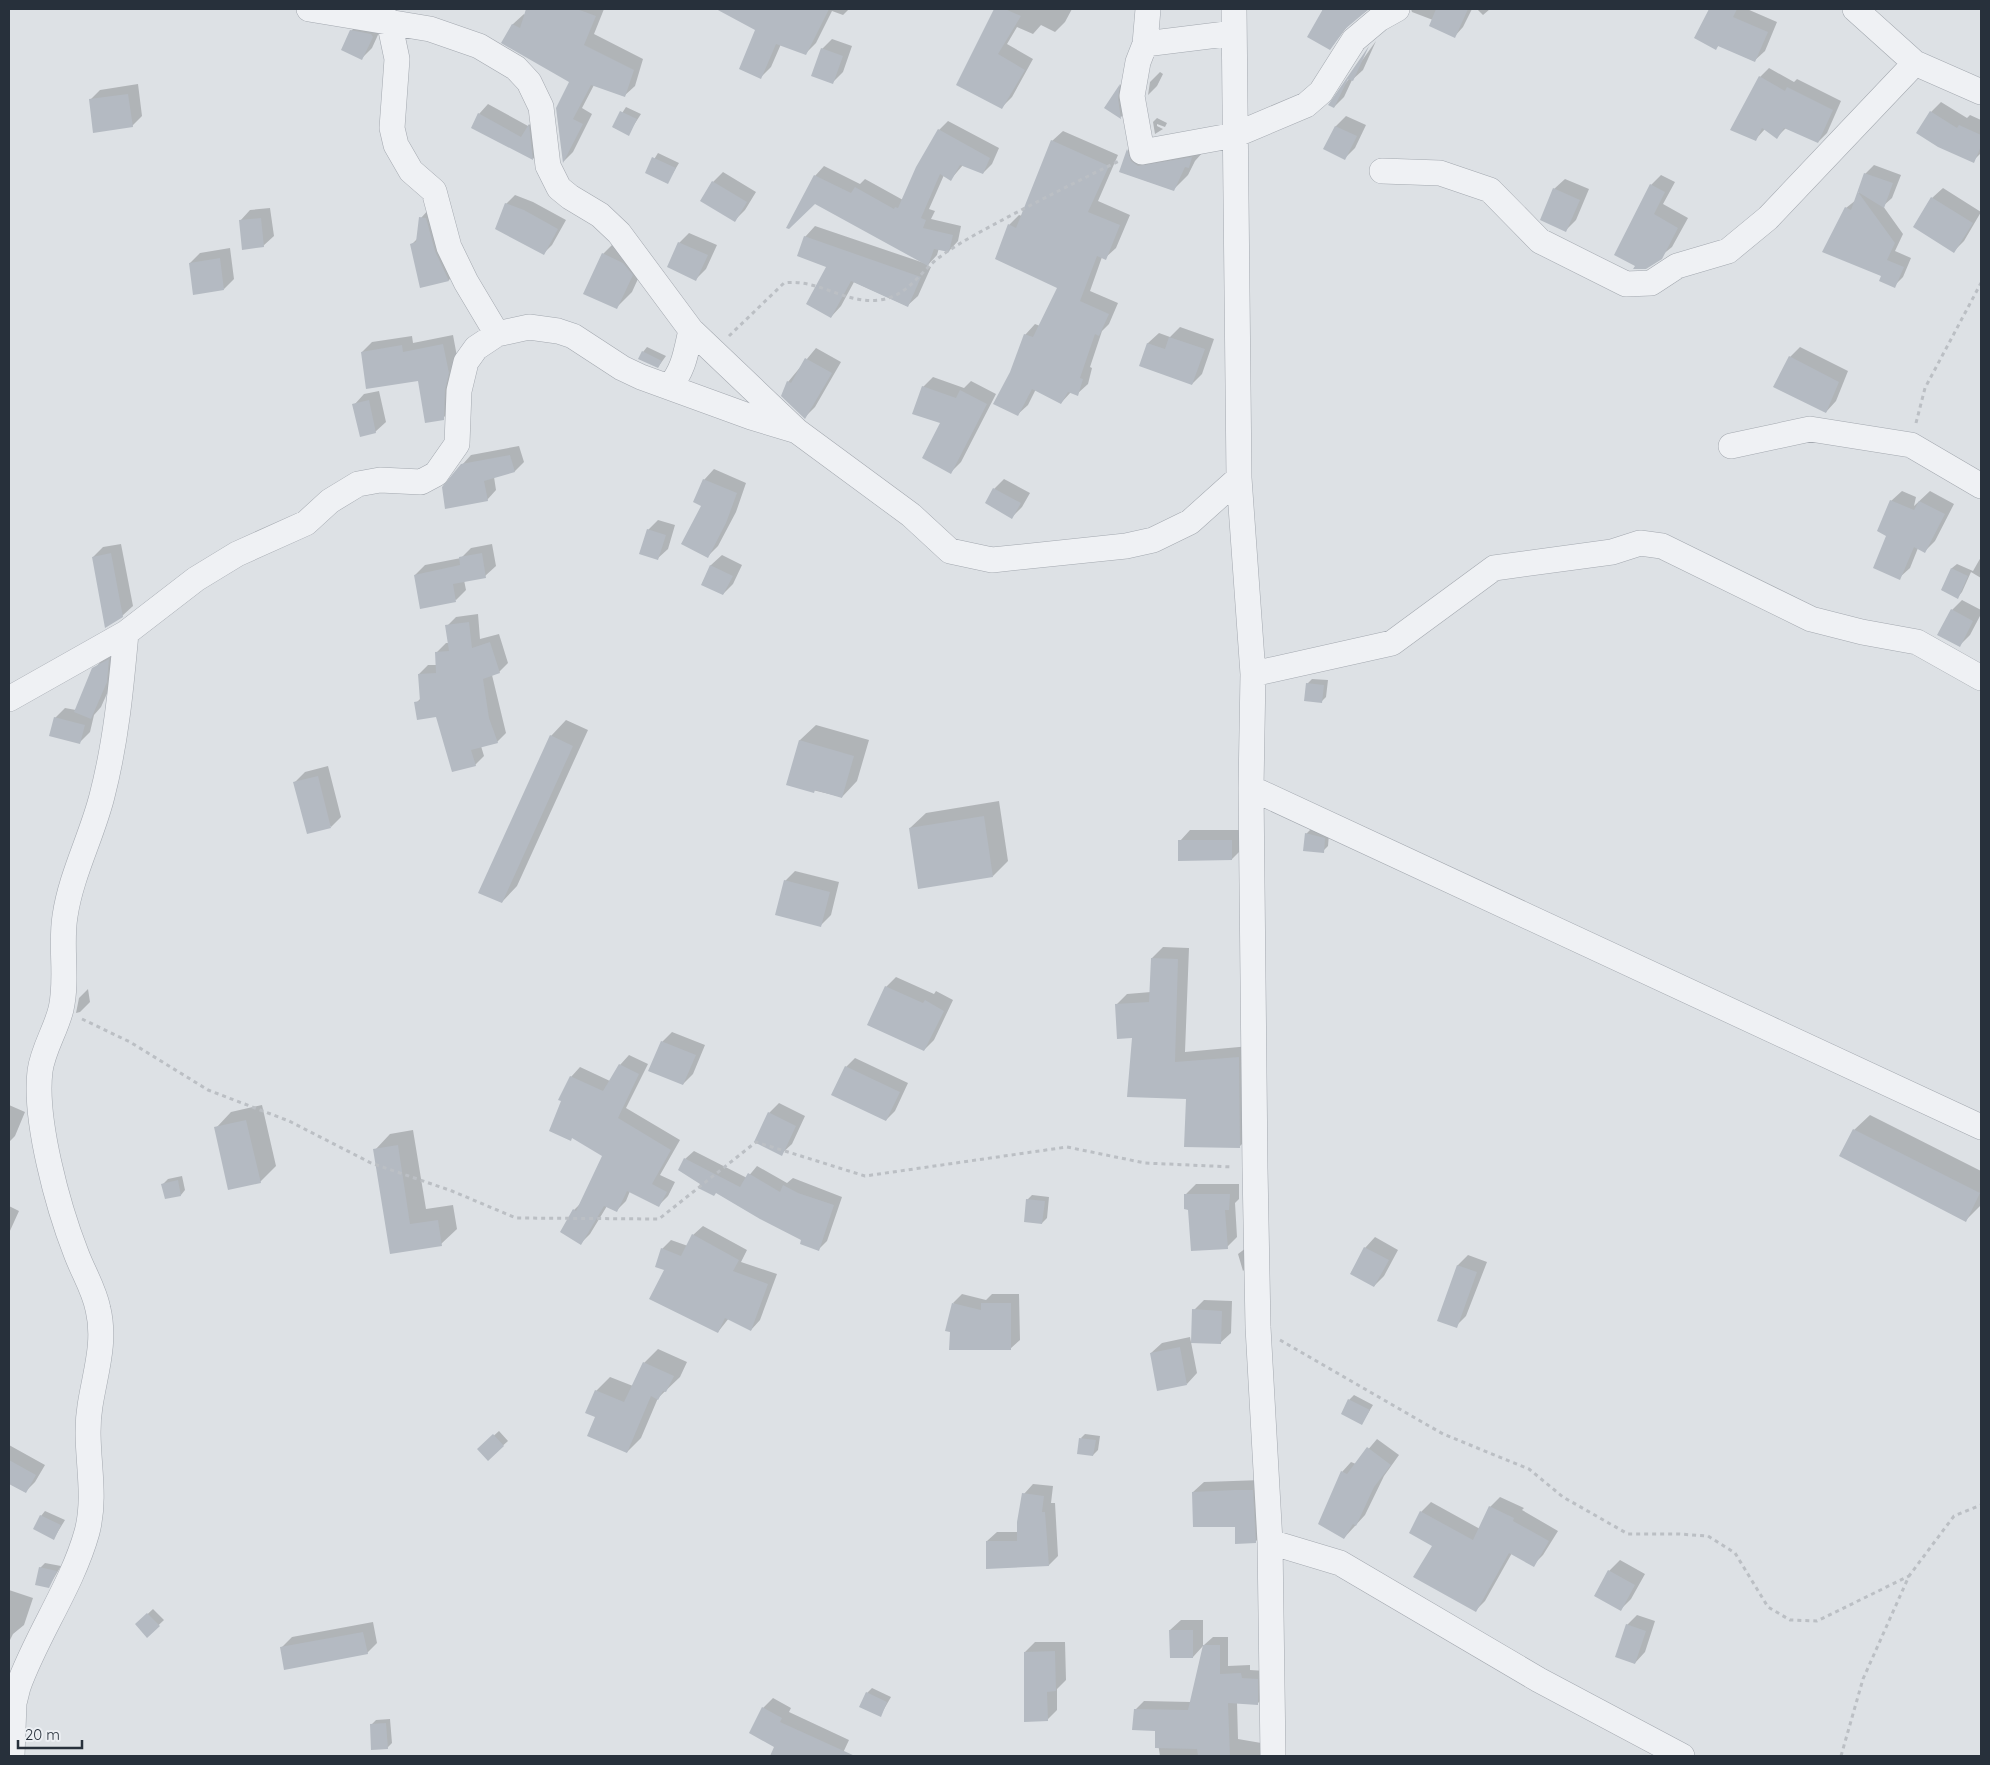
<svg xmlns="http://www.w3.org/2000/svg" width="1990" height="1765" viewBox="0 0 1990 1765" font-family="Quicksand,sans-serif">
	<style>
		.shadow { fill: #0003 }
		.building { fill: #b4bac2 }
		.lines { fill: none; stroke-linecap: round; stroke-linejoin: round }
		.minor-casing { stroke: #a3a8af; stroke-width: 26 }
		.path { stroke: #bbbfc4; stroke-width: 3; stroke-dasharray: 4 4; stroke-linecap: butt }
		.minor { stroke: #eff1f4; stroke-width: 25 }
	</style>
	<rect width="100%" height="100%" fill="#dde1e5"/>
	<path class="shadow" d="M528 9H604L594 34 643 59 635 86 624 96 594 85 582 108 592 114 573 152 564 161 571 82 503 42 513 24 524 14 525 15Z
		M759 9H849L843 15 832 11 816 43 806 53 781 44 771 67 761 77 757 29 752 27Z
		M996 9H1072L1065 22 1055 32 1041 25 1033 34 1017 27 1007 44 1033 59 1012 97 1002 107 958 84Z
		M1323 9H1369L1350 23 1330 49 1321 15Z
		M1411 9H1472L1463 27 1455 36 1433 20 1412 12Z
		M1477 9H1490L1483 15Z
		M1711 9H1747L1777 22 1765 51 1754 61 1719 45 1716 48 1696 38Z
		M362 21 382 26 372 48 362 58 351 31Z
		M832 39 852 46 843 72 833 82 822 49Z
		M1376 41 1363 70 1352 80 1344 97 1334 107 1330 105Z
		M1769 68 1794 82 1797 79 1841 101 1827 133 1818 142 1786 128 1777 137 1765 129 1755 140 1760 77Z
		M1160 72 1163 74 1157 86 1148 95 1150 82Z
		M1129 76 1131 107 1121 117 1106 108 1121 84Z
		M138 84 142 116 132 126 90 100 100 90Z
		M1941 102 1967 118 1970 115 1981 120V153L1973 161 1918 132 1931 112Z
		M488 104 528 126 538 116 542 149 533 159 479 114Z
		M626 107 641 114 628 134 613 127Z
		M1346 116 1366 125 1355 148 1345 158 1325 149 1336 126Z
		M1157 118 1167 123 1165 127 1157 124V126L1163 129 1155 134 1153 122Z
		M948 121 999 148 992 164 983 173 963 165 951 179 944 175 929 209 935 211 931 219 961 226 958 241 949 251 939 248 937 255 927 266 931 267 918 296 907 306 854 282 841 306 831 317 828 266 805 237 815 226 927 264 815 176 824 166 860 184 865 179 903 200 939 130Z
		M1063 131 1118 155 1098 201 1130 215 1116 248 1105 258 1102 257 1090 291 1118 303 1109 324 1102 331 1090 367 1092 368 1088 384 1077 394 1071 392 1061 403 1036 389 1028 405 1017 415 1012 373 1025 335 1035 324 1040 326 1058 288 1009 225 1019 215 1022 216 1052 141Z
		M1142 136 1203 152 1195 161 1188 175 1173 190 1121 172 1128 150Z
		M658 153 679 163 667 183 646 172Z
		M1874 165 1901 175 1892 198 1883 206 1903 234 1895 251 1911 258 1903 277 1894 286 1883 276 1846 208 1856 200 1865 174Z
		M723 172 756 192 745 210 735 220 713 182Z
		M1661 175 1675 182 1663 204 1688 218 1672 247 1646 268 1651 185Z
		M1565 179 1589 189 1576 220 1566 230 1554 189Z
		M1943 188 1981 212 1964 241 1954 251 1932 198Z
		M515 195 533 202 566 220 552 245 544 253 506 204Z
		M270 208 274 236 263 246 240 221 250 210Z
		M430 208 458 270 449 280 421 286 412 244 418 238 421 218Z
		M689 233 717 245 706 269 696 279 679 243Z
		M619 238 647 259 632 292 616 308 603 254Z
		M230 248 234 279 224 289 190 263 200 253Z
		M1180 327 1214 339 1202 374 1192 384 1141 366 1148 343 1159 333 1170 337Z
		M453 335 458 362 453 408 443 418 419 380 362 352 372 342 412 336 413 343Z
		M647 347 666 356 658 367 643 352Z
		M1800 347 1848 371 1836 401 1826 412 1790 357Z
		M816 348 841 362 815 407 805 417 788 382Z
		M933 377 964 388 971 381 996 394 961 462 951 472 942 423 923 387Z
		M379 391 386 422 375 432 354 405 364 394Z
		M519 446 524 462 515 471 494 477 496 490 487 500 462 465 471 455Z
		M714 469 746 483 736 512 718 546 708 556 703 505 704 480Z
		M1004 479 1030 493 1022 507 1012 517 994 489Z
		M1902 491 1916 497 1914 506 1930 491 1954 504 1935 541 1925 551 1918 548 1910 568 1899 578 1888 535 1891 501Z
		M658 520 675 525 668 549 657 559 648 530Z
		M121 544 133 606 122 616 93 557 103 547Z
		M492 544 496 566 485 576 464 580 466 590 456 600 415 575 425 565 461 558 471 548Z
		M722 555 742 565 733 584 723 594 702 584 711 565Z
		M1981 557V578L1971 572 1962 592 1958 597 1942 590 1952 568 1957 564 1973 571Z
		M1962 600 1981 610V614L1970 635 1959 646 1952 610Z
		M478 614 480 639 499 634 508 663 499 672 492 675 506 733 497 742 481 746 484 756 475 765 437 715 416 703 421 698 419 674 428 665H437V652L446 643H449L447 626 456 617Z
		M119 650 117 671 101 707 94 715 90 732 80 742 55 718 65 708 76 710 94 669 104 658Z
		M1312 679 1328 680 1326 697 1322 701 1307 684Z
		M566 720 588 730 517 886 502 902 480 892 551 736Z
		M816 725 869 740 857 781 842 797 787 784 800 740Z
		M328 766 341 817 331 827 295 782 305 772Z
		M999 801 1008 861 993 876 910 828 926 813Z
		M1311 829 1329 834 1328 846 1323 851 1306 834Z
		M1190 830H1242V849L1232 859 1180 841Z
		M795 871 839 882 831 915 821 925 785 881Z
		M1163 947 1189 948 1185 1052 1250 1046 1251 1135 1240 1146 1187 1097 1133 1036 1116 1005 1127 994 1151 992 1152 958Z
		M896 977 934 994 936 991 953 1000 934 1040 924 1050 886 987Z
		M88 989 90 1002 80 1012 76 1013 79 998Z
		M672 1032 705 1045 693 1074 683 1084 662 1042Z
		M629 1055 648 1064 626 1108 680 1140 660 1175 675 1182 668 1196 658 1206 630 1191 626 1201 616 1211 607 1206 590 1234 581 1243 574 1210 581 1203 603 1156 571 1077 580 1067 610 1081 620 1065Z
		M855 1058 908 1083 895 1111 886 1120 846 1067Z
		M779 1103 805 1116 792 1144 781 1154 769 1113Z
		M9 1105 25 1112 15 1136 9 1142Z
		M262 1105 276 1166 260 1182 216 1128 231 1112Z
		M1870 1115 1981 1171V1205L1966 1220 1854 1130Z
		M413 1130 426 1209 453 1205 457 1229 441 1244 391 1253 375 1150 390 1134Z
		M694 1151 747 1178 757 1166 787 1183 793 1178 842 1197 827 1241 819 1249 803 1239 685 1159Z
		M182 1176 185 1190 181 1195 166 1198 163 1184 168 1179Z
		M1196 1184H1239V1199L1235 1203 1237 1237 1227 1247 1190 1208 1186 1194Z
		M1032 1195 1049 1197 1047 1218 1042 1223 1027 1200Z
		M9 1206 19 1211 9 1233Z
		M703 1226 747 1250 741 1262 777 1274 760 1320 751 1330 729 1318 718 1332 666 1269 662 1249 671 1240 688 1246 693 1235Z
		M1375 1237 1398 1250 1384 1276 1374 1286 1351 1273 1365 1248Z
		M1246 1248 1247 1267 1243 1271 1238 1254Z
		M1468 1255 1487 1262 1466 1316 1456 1326 1438 1320 1458 1265Z
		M962 1294 986 1300 992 1294H1019L1020 1340 1010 1349 953 1303Z
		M1204 1300 1232 1301 1231 1333 1220 1343 1194 1310Z
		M1190 1337 1197 1373 1187 1384 1151 1353 1162 1343Z
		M658 1349 687 1362 680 1377 658 1398 641 1438 627 1452 596 1391 610 1377 633 1386 644 1363Z
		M1354 1395 1373 1405 1362 1423 1349 1400Z
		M499 1431 508 1441 488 1459 479 1449Z
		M1085 1434 1100 1436 1098 1450 1093 1455 1081 1438Z
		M1377 1439 1399 1455 1384 1476 1365 1515 1344 1538 1342 1472 1351 1462 1356 1464Z
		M9 1445 45 1465 35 1482 25 1492 9 1483Z
		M1262 1480 1265 1532 1255 1542 1193 1492 1204 1482Z
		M1033 1484 1053 1486 1051 1503H1055L1058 1556 1049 1565 987 1541 997 1532H1018L1024 1494Z
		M1500 1497 1524 1508 1522 1510 1558 1531 1543 1555 1533 1565 1512 1553 1485 1601 1475 1611 1421 1512 1431 1502 1480 1529 1490 1507Z
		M45 1511 65 1520 54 1538 41 1516Z
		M1620 1560 1645 1574 1631 1599 1621 1609 1596 1595 1609 1571Z
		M45 1563 61 1566 49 1586 40 1568Z
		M9 1590 33 1598 24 1625 13 1634 9 1642Z
		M153 1609 164 1620 147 1636 137 1624Z
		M1637 1615 1655 1621 1645 1652 1635 1663 1627 1625Z
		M1181 1620H1203V1646L1193 1657 1170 1630Z
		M373 1622 377 1643 367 1653 282 1647 292 1637Z
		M1213 1637H1228V1666L1250 1665V1670L1266 1671V1695L1257 1704 1237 1702 1238 1739 1267 1744 1269 1756H1160L1156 1730 1135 1710 1144 1701 1191 1702 1204 1645Z
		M1035 1642H1065L1066 1680 1057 1689V1710L1047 1720 1025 1652Z
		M872 1688 891 1697 880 1716 867 1693Z
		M773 1698 791 1708 789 1712 849 1740 842 1755 771 1756 776 1746 763 1708Z
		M390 1719 392 1743 387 1748 371 1725 376 1720Z"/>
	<path class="building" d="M526 9H577L596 16 584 45 634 70 625 97 591 85 573 119 583 124 563 163 556 108 569 82 501 43 512 24 520 28Z
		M716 9H829L806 55 776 44 761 79 739 69 755 30Z
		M994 9H1005L1021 16 998 54 1025 70 1002 109 956 85Z
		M1323 9H1369L1345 29 1330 50 1307 37Z
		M1436 9H1468L1455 38 1429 26Z
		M1709 9H1737L1733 17 1768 32 1755 62 1718 46 1716 50 1694 38Z
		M350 30 371 34 373 37 362 60 341 50Z
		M1369 46 1353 81 1348 79 1334 108 1328 105Z
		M821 48 843 56 833 84 811 76Z
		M1759 76 1785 91 1787 87 1833 110 1818 143 1784 128 1777 139 1762 128 1756 141 1730 130Z
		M1120 84 1118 98 1121 119 1104 108Z
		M128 94 133 127 93 133 89 99Z
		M620 111 637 119 629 136 612 127Z
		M1930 111 1957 128 1959 125 1981 135V146L1974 163 1938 147 1916 133Z
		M478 113 521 137 529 124 533 160 471 128Z
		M1335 126 1357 136 1345 160 1323 149Z
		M938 129 990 158 983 174 960 165 951 181 940 174 921 218 926 220 923 228 953 235 949 252 934 249 928 266 815 204 789 229 786 228 814 175 851 193 855 187 894 209 895 207 898 208 916 167Z
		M1051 140 1109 166 1088 212 1120 225 1106 260 1097 256 1080 301 1109 314 1099 336 1095 334 1080 378 1083 379 1078 396 1068 392 1061 404 1032 389 1018 416 993 404 1010 372 1024 334 1033 337 1057 288 995 259 1008 224 1016 228Z
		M1127 149 1131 161 1138 166 1192 157 1189 168 1185 167 1174 191 1119 172Z
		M652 157 676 168 668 184 645 173Z
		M1864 173 1893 183 1884 208 1858 192 1895 243 1887 260 1904 267 1895 288 1879 281 1881 276 1822 252 1845 207 1851 210Z
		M712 181 747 202 735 222 700 201Z
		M1650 184 1665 192 1654 214 1678 228 1662 259 1646 269H1633L1635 266 1614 255Z
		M1553 188 1580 200 1566 232 1540 220Z
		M1931 197 1973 223 1954 253 1913 227Z
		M505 203 524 210 558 229 544 255 495 229Z
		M419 217 426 218 435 251 449 281 420 288 410 244 416 242Z
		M261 218 264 247 242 250 239 220Z
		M804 236 921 277 908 307 851 281 831 318 806 304 826 267 797 256Z
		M678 242 708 255 696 281 667 267Z
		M602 253 623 263 633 275 617 309 583 294Z
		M220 258 224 290 193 295 189 263Z
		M1169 337 1205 349 1192 385 1139 366 1147 343 1165 349Z
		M443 344 449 373 445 390 444 420 425 423 418 381 366 389 361 352 402 345 403 352Z
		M642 351 662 361 658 368 638 359Z
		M1789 356 1839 382 1826 413 1773 387Z
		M805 358 832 373 805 419 781 396 787 381 791 383Z
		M922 386 956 398 960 390 987 404 951 474 922 458 940 423 912 414Z
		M369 400 376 433 360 437 352 404Z
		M510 455 515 472 484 481 488 501 445 509 442 487 461 464Z
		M703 479 737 493 726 523 708 558 681 544 701 506 693 502Z
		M993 488 1021 503 1012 519 985 503Z
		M1890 500 1914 510 1919 501 1945 514 1925 553 1914 547 1900 580 1873 568 1886 536 1877 531Z
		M647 529 666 535 658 560 639 554Z
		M111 553 123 617 105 628 92 557Z
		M482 553 486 578 453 584 456 602 420 609 414 575 460 565 459 557Z
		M710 565 733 576 723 595 701 585Z
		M1951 568 1968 576 1958 599 1941 590Z
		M1951 609 1973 621 1960 647 1937 635Z
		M469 622 472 648 490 642 500 673 483 679 489 718 498 743 471 750 476 766 452 772 436 717 417 720 414 702 420 701 418 674 436 673 435 652 449 651 445 625Z
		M109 659 107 682 91 719 74 712 92 668Z
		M1306 683 1324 685 1322 703 1304 701Z
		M54 717 85 725 80 744 49 736Z
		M550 735 573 746 502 903 478 893Z
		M799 740 854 756 842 798 815 790 814 793 786 785Z
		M318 776 331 828 307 834 293 782Z
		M984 816 993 877 918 889 909 828Z
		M1305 833 1325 838 1324 853 1303 851Z
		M1178 840H1232V860L1178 861Z
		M784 880 830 892 821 927 775 915Z
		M1151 958 1178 959 1175 1062 1239 1057 1240 1148 1184 1147 1186 1099 1127 1097 1132 1038 1117 1039 1115 1004 1149 1002Z
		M885 986 923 1003 925 1000 944 1011 924 1051 867 1025Z
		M661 1041 696 1055 683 1085 648 1071Z
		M619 1064 639 1074 618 1118 671 1150 652 1184 667 1192 659 1207 627 1191 617 1212 604 1206 581 1245 560 1232 573 1209 576 1211 602 1156 572 1138 571 1141 549 1131 561 1101 558 1100 570 1076 603 1091Z
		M845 1066 900 1092 886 1121 831 1095Z
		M768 1112 796 1126 782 1156 754 1142Z
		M246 1120 261 1183 228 1190 214 1127Z
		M1853 1129 1980 1193 1966 1222 1839 1156Z
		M398 1145 410 1224 438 1220 442 1246 390 1254 373 1149Z
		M684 1158 740 1187 748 1173 780 1192 783 1185 798 1193 834 1205 819 1251 800 1244 801 1240 760 1219 716 1193 714 1196 698 1188 700 1184 678 1170Z
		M178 1180 181 1196 165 1199 161 1184Z
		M1184 1194H1230L1229 1210H1225L1228 1249 1191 1251 1188 1210 1184 1209Z
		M1026 1199 1045 1201 1042 1224 1024 1222Z
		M692 1234 739 1260 733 1271 768 1284 751 1331 725 1318 718 1333 649 1299 664 1270 655 1267 661 1248 681 1256Z
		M1364 1247 1389 1260 1374 1287 1350 1274Z
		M1457 1265 1477 1272 1457 1328 1437 1321Z
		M952 1303 981 1310V1303H1011V1350H949L950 1332 945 1331Z
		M1192 1309 1222 1311 1221 1344 1191 1343Z
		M1180 1347 1187 1385 1157 1391 1150 1353Z
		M643 1362 674 1376 666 1392 663 1391 658 1400 651 1396 627 1453 587 1436 595 1417 585 1413 595 1390 624 1402Z
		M1348 1399 1370 1410 1362 1425 1341 1414Z
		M493 1434 504 1446 488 1461 477 1449Z
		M1079 1438 1096 1440 1093 1456 1077 1454Z
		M1367 1447 1391 1465 1374 1487 1356 1526 1353 1524 1344 1539 1318 1524 1341 1471 1347 1474Z
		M9 1460 36 1475 26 1493 9 1484Z
		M1235 1490H1253L1256 1543 1235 1544V1527H1193L1192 1492Z
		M1022 1493 1044 1496 1042 1512H1045L1049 1566 986 1569V1541H1017V1522Z
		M1489 1506 1514 1518 1513 1521 1549 1541 1534 1567 1509 1553 1476 1612 1413 1577 1432 1546 1409 1533 1420 1511 1473 1540Z
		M40 1515 61 1525 54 1540 33 1529Z
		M39 1567 57 1571 49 1588 35 1585Z
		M1608 1570 1635 1585 1621 1611 1594 1596Z
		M147 1613 160 1626 147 1638 135 1624Z
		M1626 1624 1646 1631 1635 1664 1615 1657Z
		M1169 1630H1193V1658H1170Z
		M363 1632 368 1654 284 1670 280 1647Z
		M1203 1645H1220V1674L1241 1673 1242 1678 1258 1679V1705L1228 1703 1230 1756H1198L1197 1749 1155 1748V1731L1132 1730 1134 1709 1188 1710Z
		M1055 1651 1056 1691 1047 1692 1048 1721 1024 1722V1652Z
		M866 1692 887 1702 881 1717 859 1707Z
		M762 1707 782 1718 780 1722 855 1756H770L774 1747 749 1733Z
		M386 1723 388 1749 371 1750 370 1724Z"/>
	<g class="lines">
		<g class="minor-casing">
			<path id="minor" d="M309 9 430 29 479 46 516 68 529 82 541 107 548 166 559 188 570 197 600 215 619 233 691 330 797 431 911 515 950 551 992 560 1126 546 1153 540 1190 522 1239 478
				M1148 9 1145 44 1138 62 1132 96 1142 152 1235 135 1306 105 1321 92 1354 40 1379 19 1397 9
				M1234 9 1239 478 1253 674 1251 788 1255 1168 1258 1327 1270 1542 1273 1756
				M1855 9 1915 63 1981 92
				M389 21 397 59 392 128 396 145 411 171 434 191 449 247 466 282 497 334
				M1145 44 1234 33
				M1382 171 1440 173 1490 190 1540 241 1626 284 1651 283 1677 266 1728 251 1768 218 1915 63
				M669 387C684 370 686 352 691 330
				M1731 446 1810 429 1911 445 1981 486
				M1253 674 1392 643 1494 568 1612 552 1640 543 1662 546 1811 619 1862 632 1917 642 1981 678
				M9 699 126 633 196 579 237 554 306 523 330 501 358 484 380 480 421 482 436 474 457 444 459 391 466 362 476 348 497 334 529 327 558 331 573 336 622 368 641 377 751 417 794 430
				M1251 788 1981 1127
				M1270 1542 1340 1563 1539 1680 1682 1756
				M12 1756 14 1703 18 1687C37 1634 72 1586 87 1532 98 1490 83 1448 90 1406 95 1373 106 1343 98 1309 94 1289 83 1272 76 1253 58 1207 34 1120 40 1071 43 1049 56 1030 61 1009 68 978 60 947 65 916 71 875 92 836 102 796 116 742 121 688 126 633"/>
		</g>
		<path class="path" d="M729 336 784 283C817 278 847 305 880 300 907 296 918 275 937 259 958 243 982 231 1006 218 1044 198 1082 179 1121 160
			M1916 423 1925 388 1981 283
			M82 1019 130 1042 208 1090 289 1121 371 1163 452 1191 516 1218 659 1219 756 1142 865 1176 1067 1147 1145 1163 1233 1167
			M1280 1340 1443 1434 1529 1469 1563 1497 1628 1534H1679L1708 1536 1735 1553 1768 1607 1790 1620 1817 1621 1909 1576
			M1841 1756 1863 1679 1909 1576 1954 1516 1981 1505"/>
		<use href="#minor" class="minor"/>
	</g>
	<rect width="1990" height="1765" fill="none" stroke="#27303b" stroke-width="20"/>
	<path d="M18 1740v8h64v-8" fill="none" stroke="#27303b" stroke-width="2.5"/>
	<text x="25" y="1740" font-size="15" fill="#27303b" stroke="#eceff3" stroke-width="4" paint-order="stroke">20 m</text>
</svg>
